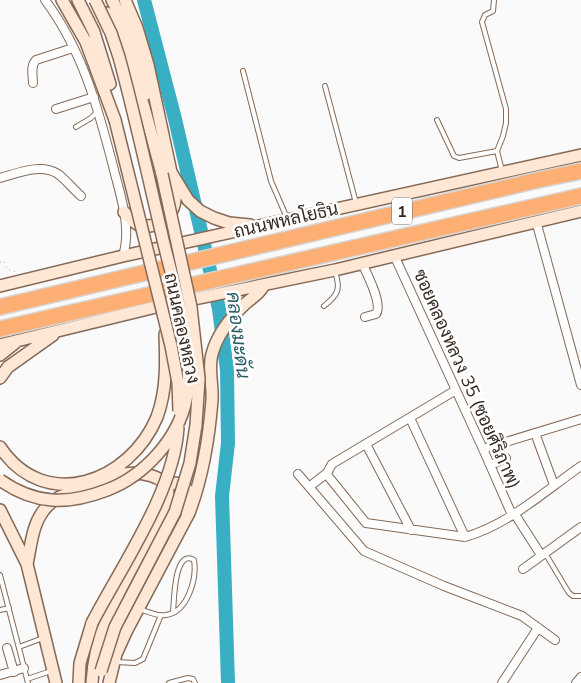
<svg xmlns="http://www.w3.org/2000/svg" width="581" height="683" viewBox="0 0 581 683" font-family="'Nunito Sans',Sarabun,sans-serif">
	<style>
		.lines { fill: none; stroke-linecap: round; stroke-linejoin: round }
		.river { stroke: #39afc3; stroke-width: 14 }
		.lane-casing { stroke: #856956; stroke-width: 6 }
		.street-casing { stroke: #856956; stroke-width: 10 }
		.secondary-casing { stroke: #856956; stroke-width: 14 }
		.highway-casing { stroke: #d7d4d3; stroke-width: 18 }
		.path { stroke: #b2aeab; stroke-width: 1; stroke-dasharray: 1 4; stroke-linecap: butt }
		.lane { stroke: #fff; stroke-width: 4 }
		.street { stroke: #fff; stroke-width: 8 }
		.secondary { stroke: #fee7d5; stroke-width: 11 }
		.highway { stroke: #fdaf74; stroke-width: 15 }
		.secondary-bridge-casing { stroke: #856956; stroke-width: 14; stroke-linecap: butt }
		.secondary-bridge { stroke: #fee7d5; stroke-width: 11 }
		.labels { text-anchor: middle; stroke-width: 5; stroke-linejoin: round; paint-order: stroke }
		.shield { fill: #fff; stroke: #726a64; stroke-width: 1 }
		.shield-label { font-size: 16px; font-weight: bold; fill: #362a22 }
		.street-label { font-size: 18px; fill: #362a22; stroke: #fff }
		.water-label { font-size: 19px; font-style: italic; fill: #2c5c65; stroke: #fff }
	</style>
	<rect width="100%" height="100%" fill="#fafafa"/>
	<g class="lines">
		<path class="river" d="M144 0 175 119 219 309 227 370 228 443 222 496 228 683"/>
		<g class="lane-casing">
			<path id="lane" d="M494 0 493 11 485 15 482 22 506 109V123L503 136 497 151 502 171
				M243 71 271 181 287 218
				M325 86 356 203
				M437 120 454 156 459 158 497 151
				M76 127 91 118 98 111
				M324 306C338 295 341 289 335 272
				M545 553 569 593 573 596H581
				M0 575 28 683
				M139 609C147 611 158 617 166 615 188 612 197 578 194 560 174 548 174 602 173 613
				M0 610 9 608
				M19 647 43 638
				M116 662 135 663 143 659 161 615
				M27 679 51 671
				M169 683 188 678 193 679 195 683"/>
		</g>
		<g class="street-casing">
			<path id="street" d="M45 0C82 49 98 108 113 166 120 195 132 226 123 256
				M33 83C33 75 30 66 36 60L73 48
				M56 109 94 97
				M0 178C18 173 41 163 58 174 66 180 73 189 81 196
				M536 221 581 385
				M394 255 483 449 512 515
				M362 263C367 274 383 304 376 314L365 317
				M456 390 332 464 327 473 328 476 366 523 465 537C508 525 545 491 581 466
				M410 418 465 537
				M535 433 554 485
				M366 444 411 530
				M483 449 581 419
				M491 465 506 458
				M298 474 364 551 444 586 522 616 555 640
				M309 487 327 473
				M514 513 541 555
				M523 569 581 527
				M7 648 14 672
				M0 675 24 668
				M502 683 538 628
				M576 683 581 677"/>
		</g>
		<g class="secondary-casing">
			<path id="secondary" d="M62 0 86 42 115 120
				M78 0 94 32 110 84
				M112 0C129 30 139 61 146 94
				M125 0 137 28 148 65 171 172 188 200 200 211 214 218 229 223 250 225
				M107 13C135 62 147 120 162 174
				M124 212C129 217 133 223 139 225 156 230 175 216 175 198 175 192 173 185 172 179
				M0 286 123 256 581 155
				M0 345 160 306 335 270 581 211
				M0 355 15 343
				M0 378 8 367 53 335
				M0 447C45 514 130 482 157 417 167 390 166 362 165 334
				M166 487 173 483 183 484 188 491 183 509
				M0 510 27 564 56 683
				M27 564C31 546 32 525 44 510 56 494 71 494 88 488 100 484 112 477 124 474 138 472 168 474 168 494 168 498 166 502 165 505 138 564 95 617 92 683
				M79 683 80 663 92 623
				M109 683 116 654 126 632 189 513C203 476 209 439 212 400 213 385 208 368 212 354 217 335 231 317 246 303 253 297 259 294 264 285"/>
		</g>
		<g class="highway-casing">
			<path id="highway" d="M0 307 538 180 581 171
				M0 329 581 196"/>
		</g>
		<path class="path" d="M0 262 4 261 7 269 16 272"/>
		<use href="#lane" class="lane"/>
		<use href="#street" class="street"/>
		<use href="#secondary" class="secondary"/>
		<use href="#highway" class="highway"/>
		<g class="secondary-bridge-casing">
			<path id="secondary-bridge" d="M115 120 171 346 178 383 179 411
				M0 480C35 505 68 505 107 490 144 476 178 439 186 400 196 353 175 290 164 244 149 181 136 119 119 57L111 33 95 0
				M92 623C121 567 175 490 178 427
				M101 671 115 627 175 512 190 463 196 425 199 379 191 307 162 174"/>
		</g>
		<use href="#secondary-bridge" class="secondary-bridge"/>
	</g>
	<g class="labels">
		<rect class="shield" x="392" y="197.5" width="20" height="27" rx="4"/>
		<g class="shield-label">
			<text x="402" y="217">1</text>
		</g>
		<g class="street-label">
			<text transform="translate(286 220) rotate(-13)" y="6">ถนนพหลโยธิน</text>
			<text transform="translate(182 328) rotate(78)" y="6">ถนนคลองหลวง</text>
			<text transform="translate(467 379) rotate(66)" y="6">ซอยคลองหลวง 35 (ซอยศิริภาพ)</text>
		</g>
		<g class="water-label">
			<text transform="translate(239 335) rotate(83)" y="7">คลองมะดัน</text>
		</g>
	</g>
</svg>
